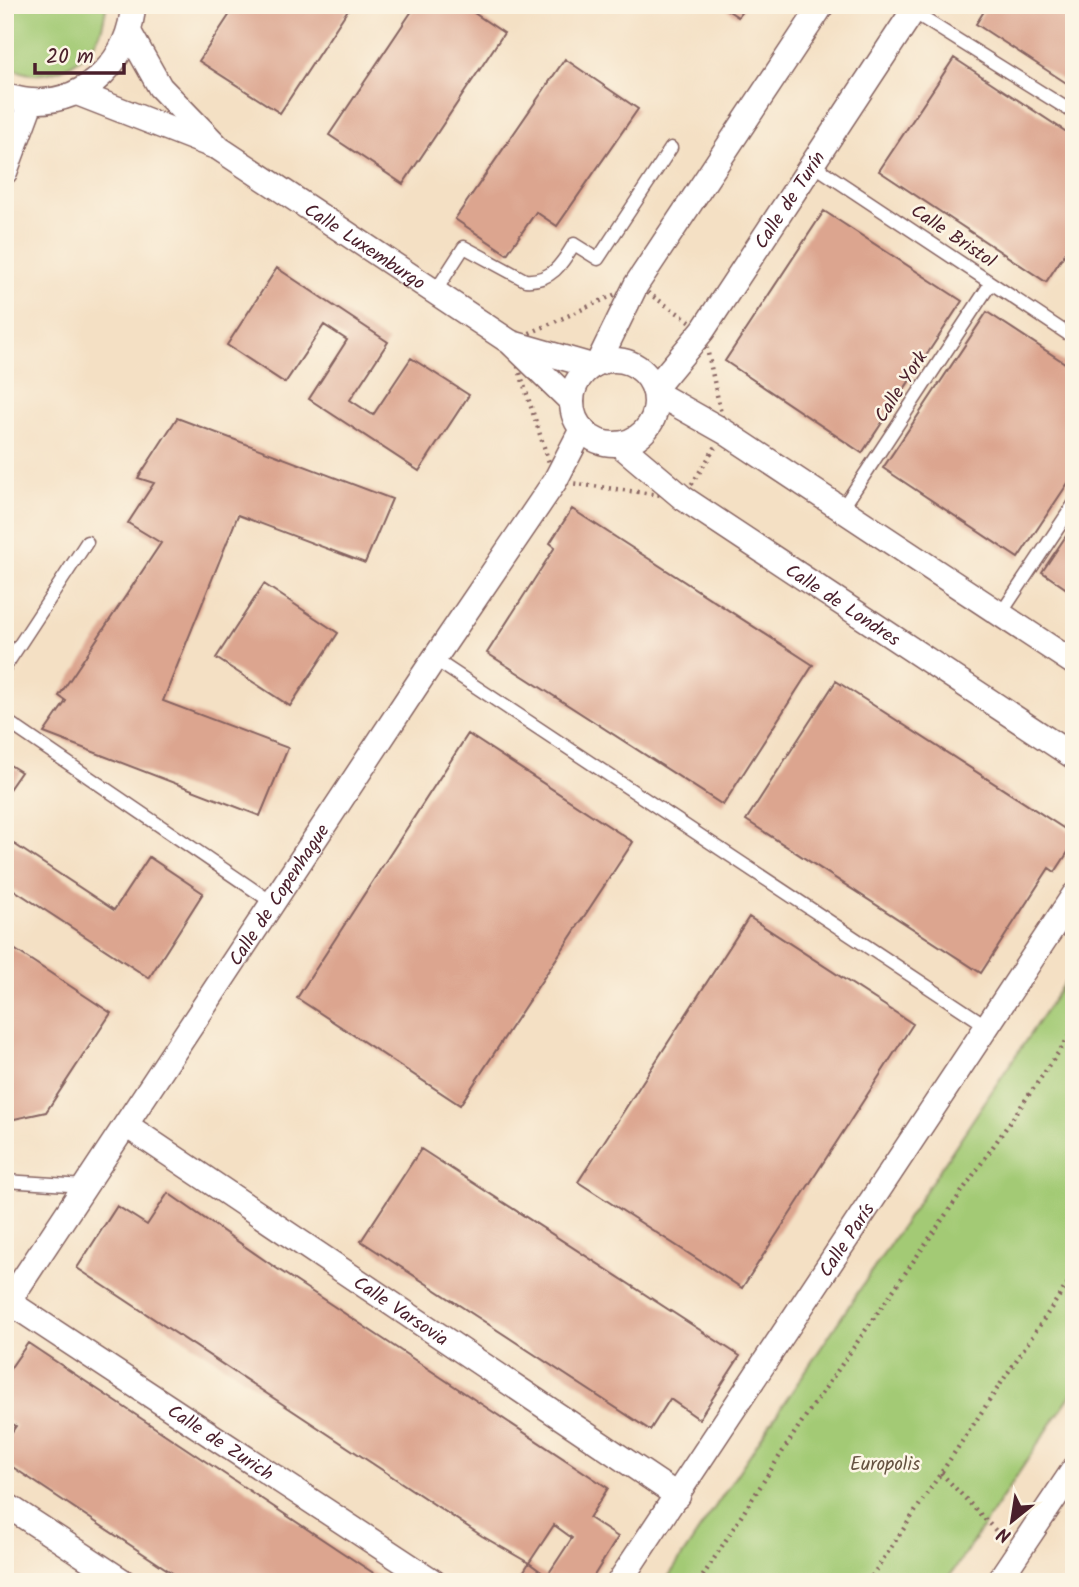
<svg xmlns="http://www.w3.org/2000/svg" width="1079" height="1587" viewBox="0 0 1079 1587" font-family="Kalam,sans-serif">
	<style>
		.green { fill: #a3ca75; stroke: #767450; stroke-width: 2 }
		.building { fill: #dca58f }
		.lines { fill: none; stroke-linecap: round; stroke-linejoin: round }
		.lane-casing { stroke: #866361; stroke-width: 15 }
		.street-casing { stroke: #866361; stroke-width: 27 }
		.path { stroke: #866361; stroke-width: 4.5; stroke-dasharray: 2 5; stroke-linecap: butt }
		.lane { stroke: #fff; stroke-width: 12 }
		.street { stroke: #fff; stroke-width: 24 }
		.labels { text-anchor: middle; stroke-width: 5; stroke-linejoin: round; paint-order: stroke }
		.street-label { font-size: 19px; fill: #4a1f2b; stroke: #fcf5e5 }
		.park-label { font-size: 19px; fill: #655241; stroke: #fcf5e5 }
	</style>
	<rect width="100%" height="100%" fill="#fcf5e5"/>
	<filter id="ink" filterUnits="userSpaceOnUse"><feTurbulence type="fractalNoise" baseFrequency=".0143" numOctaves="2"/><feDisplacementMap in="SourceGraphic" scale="14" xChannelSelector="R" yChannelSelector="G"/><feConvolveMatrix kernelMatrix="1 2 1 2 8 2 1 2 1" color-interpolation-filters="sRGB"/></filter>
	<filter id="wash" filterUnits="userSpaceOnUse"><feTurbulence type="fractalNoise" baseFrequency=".00686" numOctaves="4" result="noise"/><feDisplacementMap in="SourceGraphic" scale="28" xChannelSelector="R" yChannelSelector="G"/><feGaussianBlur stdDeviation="1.57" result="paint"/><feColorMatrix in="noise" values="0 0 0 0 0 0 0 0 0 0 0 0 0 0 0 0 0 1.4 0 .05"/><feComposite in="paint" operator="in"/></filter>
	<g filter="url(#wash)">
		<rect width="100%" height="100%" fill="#f4e0c4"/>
		<path class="green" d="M5 5H105L106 9C104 17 103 28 99 35 83 68 37 87 5 64Z
			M1074 968V1390L946 1582H665Z"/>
		<g id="blocks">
			<path class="building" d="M236 5H351L280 113 199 61Z
				M416 5H462L504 33 403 184 329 135Z
				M720 5H746L738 17Z
				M988 5H1054L1074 18V88L976 24Z
				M954 58 1074 137V240L1046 282 879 171Z
				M565 59 638 109 557 226 536 212 507 254 455 219Z
				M824 211 962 301 862 453 725 361Z
				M277 268 388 342 350 400 373 415 411 358 469 395 419 471 309 399 347 340 324 325 285 383 227 345Z
				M987 312 1074 369V474L1018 558 883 468Z
				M177 418 392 499 365 563 238 515 163 701 288 748 260 816 44 733 66 701 59 696 161 543 128 523 154 483 138 478Z
				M572 509 813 665 723 805 487 653 555 547 550 543Z
				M1074 524V594L1042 572Z
				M264 584 338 633 290 706 216 658Z
				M836 681 1074 835V843L1055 872 1049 868 981 973 746 820Z
				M468 734 633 842 460 1105 297 998Z
				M5 762 21 772 5 795Z
				M5 838 114 910 149 857 203 893 149 978 5 884Z
				M749 917 913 1024 742 1288 578 1182Z
				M5 943 111 1013 46 1112 5 1121Z
				M421 1149 740 1356 699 1419 670 1399 650 1430 361 1241Z
				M168 1193 276 1268 608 1488 589 1518 618 1537 590 1582H517L529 1563 547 1576 572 1538 554 1525 529 1563 482 1536 77 1268 117 1206 147 1225Z
				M28 1343 337 1549 387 1582H186L5 1462V1442L16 1426 5 1419V1376Z"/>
		</g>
	</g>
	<g filter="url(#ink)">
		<use href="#blocks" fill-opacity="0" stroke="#866361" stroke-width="2"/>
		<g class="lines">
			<g class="lane-casing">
				<path id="lane" d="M913 12 1074 113
					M812 164 1074 338
					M435 292 464 247 525 280C551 282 562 264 574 244L598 259 671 148
					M842 509 991 283
					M1000 615 1074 504
					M434 659 987 1026
					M5 667 87 542
					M5 720 273 903
					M5 1181 85 1186"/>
			</g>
			<g class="street-casing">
				<g id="street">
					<path id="s1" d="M129 32 160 87 220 149 510 342 572 402"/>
					<path d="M77 93 213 146"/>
					<path d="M5 96C14 98 23 101 32 101 87 104 131 58 133 5"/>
					<path d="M5 172 31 102"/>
					<path d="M512 343 592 366"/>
					<circle cx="614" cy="402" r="42"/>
					<path d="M598 363 636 285 822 5"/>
					<path id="s2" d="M654 389 703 330 917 5"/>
					<path d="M656 393 725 432 1074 663"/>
					<path id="s3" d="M619 444 683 498 1074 757"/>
					<path id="s4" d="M126 1125 678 1496"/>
					<path id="s5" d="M9 1302 434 1582"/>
					<path id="s6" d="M5 1307 434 659 555 481 582 429"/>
					<path d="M5 1504 124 1582"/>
					<path id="s7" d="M619 1582 1074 895"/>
					<path d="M998 1582 1074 1469"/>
				</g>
			</g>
			<path class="path" d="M636 285 703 330 725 432 683 498 555 481 510 342Z
				M941 1473 998 1533
				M699 1582 799 1426 1074 1030
				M868 1582 1074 1274"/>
			<use href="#lane" class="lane"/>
			<use href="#street" class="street"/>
		</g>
	</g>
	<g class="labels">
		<g class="street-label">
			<text dy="7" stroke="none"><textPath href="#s2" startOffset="233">Calle de Turín</textPath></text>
			<text transform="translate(954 235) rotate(34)" y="7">Calle Bristol</text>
			<text dy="7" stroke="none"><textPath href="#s1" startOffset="324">Calle Luxemburgo</textPath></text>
			<text transform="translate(900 386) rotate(-57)" y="7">Calle York</text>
			<text dy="7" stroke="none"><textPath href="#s3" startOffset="276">Calle de Londres</textPath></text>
			<text dy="7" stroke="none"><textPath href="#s6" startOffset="495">Calle de Copenhague</textPath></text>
			<text dy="7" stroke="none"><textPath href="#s7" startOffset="411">Calle París</textPath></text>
			<text dy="7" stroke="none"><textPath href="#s4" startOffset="332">Calle Varsovia</textPath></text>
			<text dy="7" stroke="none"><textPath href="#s5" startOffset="254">Calle de Zurich</textPath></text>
		</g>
		<g class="park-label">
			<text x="885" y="1470">Europolis</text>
		</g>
	</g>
	<rect width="1079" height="1587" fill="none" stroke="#fcf5e5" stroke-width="28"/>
	<g transform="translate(1012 1521) rotate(210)" stroke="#fcf5e5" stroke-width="5" paint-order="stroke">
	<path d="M0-5L12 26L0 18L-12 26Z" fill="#4a1f2b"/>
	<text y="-10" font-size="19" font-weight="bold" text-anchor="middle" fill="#4a1f2b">N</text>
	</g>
	<path d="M35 63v10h89v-10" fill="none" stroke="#4a1f2b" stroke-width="3.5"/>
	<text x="46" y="63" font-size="21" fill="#4a1f2b" stroke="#fcf5e5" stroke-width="5" paint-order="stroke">20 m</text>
</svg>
